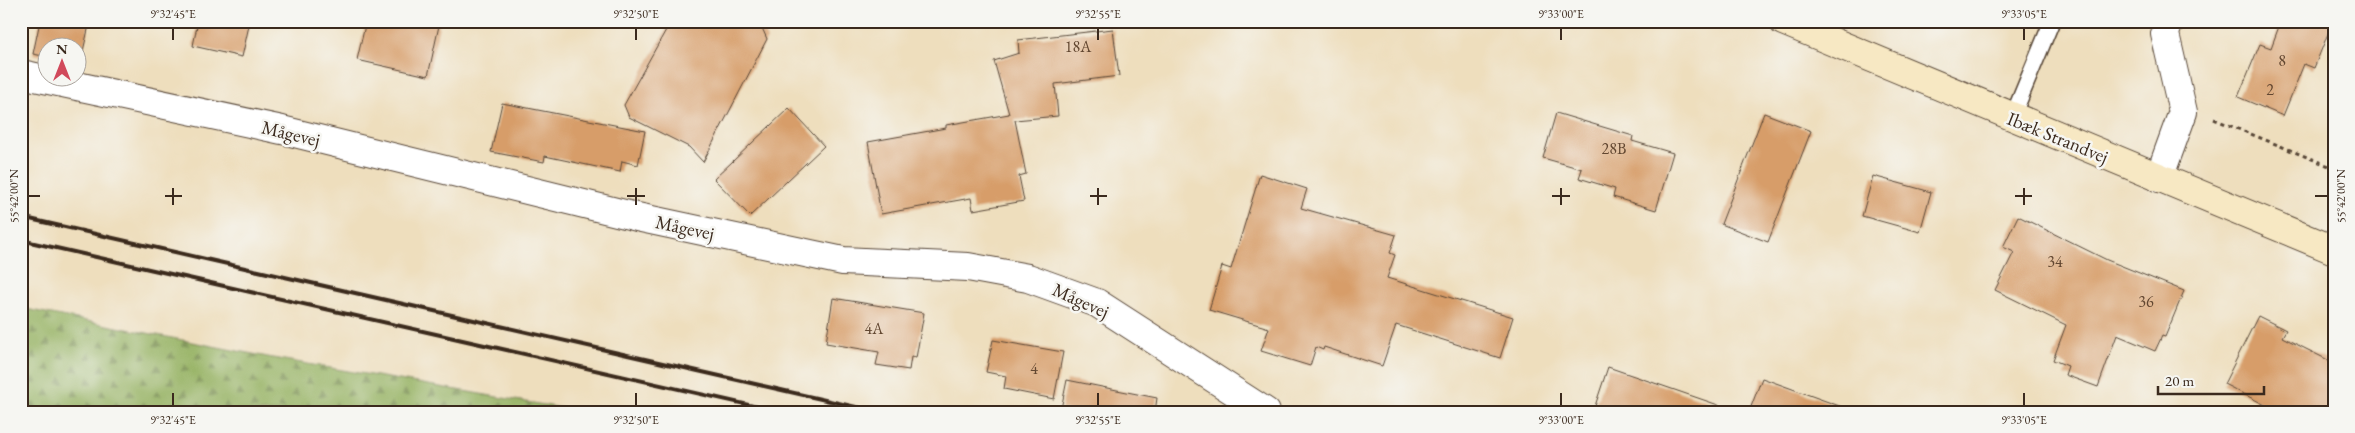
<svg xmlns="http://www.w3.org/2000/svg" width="2355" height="433" viewBox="0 0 2355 433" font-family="'EB Garamond',serif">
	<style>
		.forest { fill: url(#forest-firs); stroke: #686e41 }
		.building { fill: #d79d69 }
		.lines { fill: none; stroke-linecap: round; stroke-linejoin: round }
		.lane-casing { stroke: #564536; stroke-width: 18 }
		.street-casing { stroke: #564536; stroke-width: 30 }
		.secondary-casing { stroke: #564536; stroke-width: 30 }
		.path { stroke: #564536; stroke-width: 3; stroke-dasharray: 4 4; stroke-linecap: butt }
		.lane { stroke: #fff; stroke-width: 15 }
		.street { stroke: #fff; stroke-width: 28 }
		.secondary { stroke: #f7e8c3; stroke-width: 28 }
		.rail { stroke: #3b2a1e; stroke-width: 4 }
		.ticks { fill: none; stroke: #3b2a1e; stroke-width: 2 }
		.labels { text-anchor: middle; stroke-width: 5; stroke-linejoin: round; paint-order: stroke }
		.number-label { font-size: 16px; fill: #624731 }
		.street-label { font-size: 19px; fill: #3b2a1e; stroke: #f6f6f2 }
		.neatline { fill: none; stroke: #3b2a1e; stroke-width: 2 }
		.ticks-label { font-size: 12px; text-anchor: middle; fill: #3b2a1e }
	</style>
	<defs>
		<pattern id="forest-firs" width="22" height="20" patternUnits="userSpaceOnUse" patternTransform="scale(1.25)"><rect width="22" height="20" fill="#96b264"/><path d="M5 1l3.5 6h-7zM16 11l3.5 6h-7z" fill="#7c9152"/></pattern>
	</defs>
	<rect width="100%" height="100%" fill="#f6f6f2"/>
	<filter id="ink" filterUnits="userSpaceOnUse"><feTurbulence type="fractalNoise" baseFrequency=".02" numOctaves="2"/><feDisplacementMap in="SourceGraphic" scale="10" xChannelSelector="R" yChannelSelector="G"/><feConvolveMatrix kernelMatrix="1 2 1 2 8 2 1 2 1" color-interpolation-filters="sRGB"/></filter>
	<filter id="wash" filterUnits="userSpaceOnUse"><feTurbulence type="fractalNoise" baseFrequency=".0096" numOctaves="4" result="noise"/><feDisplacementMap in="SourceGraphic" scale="20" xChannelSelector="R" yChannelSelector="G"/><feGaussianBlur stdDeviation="1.12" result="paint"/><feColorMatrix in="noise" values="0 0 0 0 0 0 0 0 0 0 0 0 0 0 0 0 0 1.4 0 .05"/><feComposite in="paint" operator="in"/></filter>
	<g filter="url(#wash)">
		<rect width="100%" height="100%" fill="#eedebd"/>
		<path class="forest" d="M21 308 273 358 584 412H21Z"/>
		<g id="blocks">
			<path class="building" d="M40 21H90L80 64H78V48H48V57L33 54Z
				M198 21H250L242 57 193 46Z
				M366 21H440L428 76 357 60Z
				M671 21H759L767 39 703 162 689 147 629 117 624 105Z
				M2281 21H2333L2314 68 2304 64 2283 116 2238 97 2260 44 2271 48Z
				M1113 29 1119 76 1055 84 1058 116 1015 120 1026 174 1019 176 1024 201 973 210 971 198 881 214 868 142 946 128V125L1009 114 994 61 1019 53 1018 40Z
				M502 103 645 131 638 165 622 161 620 172 545 156 544 162 491 152Z
				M789 108 824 146 750 216 714 179Z
				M1556 113 1633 136 1632 141 1673 153 1656 210 1613 197 1615 189 1579 178 1582 169 1543 158Z
				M1764 113 1811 131 1768 242 1721 224Z
				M1260 174 1307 189 1301 208 1396 235 1390 253 1395 255 1387 278 1513 317 1500 358 1396 325 1382 366 1324 347 1323 350 1316 347 1310 366 1261 351 1269 328 1209 310 1222 266 1231 269Z
				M1873 176 1931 192 1920 232 1862 216Z
				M2018 216 2107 260 2184 291 2165 337 2162 336 2155 351 2117 335 2098 387 2065 375 2068 366 2053 360 2066 325 1995 290 2014 252 2003 247Z
				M833 298 924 313 916 358 911 357 909 370 876 365 879 352 826 343Z
				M2258 316 2286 330 2282 337 2334 363V412H2279L2224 384Z
				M993 340 1063 352 1054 399 1004 389 1006 376 986 372Z
				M1608 367 1724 407 1723 412H1593Z
				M1762 378 1845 408V412H1749Z
				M1067 380 1157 398 1155 412H1077L1061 409Z"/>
		</g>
	</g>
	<g filter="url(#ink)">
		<use href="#blocks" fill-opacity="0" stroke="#564536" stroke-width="1"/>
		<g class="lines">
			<g class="lane-casing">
				<path id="lane" d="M2012 118 2052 21"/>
			</g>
			<g class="street-casing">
				<path id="street" d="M21 74 282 130 637 217 843 261 968 267 1028 278 1097 303 1266 412
					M2159 178 2183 112 2165 34 2169 21"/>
			</g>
			<g class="secondary-casing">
				<path id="secondary" d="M1783 21 2334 250"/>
			</g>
			<path class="path" d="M2214 119 2334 168"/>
			<use href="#lane" class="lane"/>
			<use href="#street" class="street"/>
			<use href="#secondary" class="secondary"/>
			<path class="rail" d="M21 217 878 412
				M21 240 780 412"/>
		</g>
	</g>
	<path class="ticks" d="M173 28V40M636 28V40M1098 28V40M1561 28V40M2024 28V40M173 188V205M636 188V205M1098 188V205M1561 188V205M2024 188V205M28 196H40M165 196H182M627 196H645M1090 196H1107M1552 196H1570M2015 196H2032M2315 196H2328M173 393V406M636 393V406M1098 393V406M1561 393V406M2024 393V406"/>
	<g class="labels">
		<g class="number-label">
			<text x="1078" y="52">18A</text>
			<text x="2282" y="66">8</text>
			<text x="2270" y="95">2</text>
			<text x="1614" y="154">28B</text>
			<text x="2055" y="267">34</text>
			<text x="2146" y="307">36</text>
			<text x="874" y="334">4A</text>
			<text x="1034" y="374">4</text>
		</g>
		<g class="street-label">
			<text transform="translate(291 133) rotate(13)" y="7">Mågevej</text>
			<text transform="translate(2058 137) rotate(22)" y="7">Ibæk Strandvej</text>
			<text transform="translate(685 227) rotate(12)" y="7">Mågevej</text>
			<text transform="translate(1081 300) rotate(24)" y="7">Mågevej</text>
		</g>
	</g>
	<rect width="2355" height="433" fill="none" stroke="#f6f6f2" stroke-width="55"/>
	<g transform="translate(62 62)"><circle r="24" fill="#f6f6f2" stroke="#aba49d"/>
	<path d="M0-4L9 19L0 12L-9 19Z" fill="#d1495b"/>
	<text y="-8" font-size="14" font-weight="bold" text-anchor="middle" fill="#3b2a1e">N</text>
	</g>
	<path d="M2158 386v8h106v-8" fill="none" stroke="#3b2a1e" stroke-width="2.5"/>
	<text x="2165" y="386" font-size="15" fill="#3b2a1e" stroke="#f6f6f2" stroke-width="4" paint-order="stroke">20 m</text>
	<rect x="28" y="28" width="2300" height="378" class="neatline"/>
	<g class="ticks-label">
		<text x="173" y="18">9°32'45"E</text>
		<text x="636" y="18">9°32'50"E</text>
		<text x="1098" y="18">9°32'55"E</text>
		<text x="1561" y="18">9°33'00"E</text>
		<text x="2024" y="18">9°33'05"E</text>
		<text transform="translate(14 196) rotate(-90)" y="4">55°42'00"N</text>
		<text transform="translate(2341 196) rotate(-90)" y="4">55°42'00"N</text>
		<text x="173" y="424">9°32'45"E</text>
		<text x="636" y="424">9°32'50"E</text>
		<text x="1098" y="424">9°32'55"E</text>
		<text x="1561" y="424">9°33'00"E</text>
		<text x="2024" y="424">9°33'05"E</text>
	</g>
</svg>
